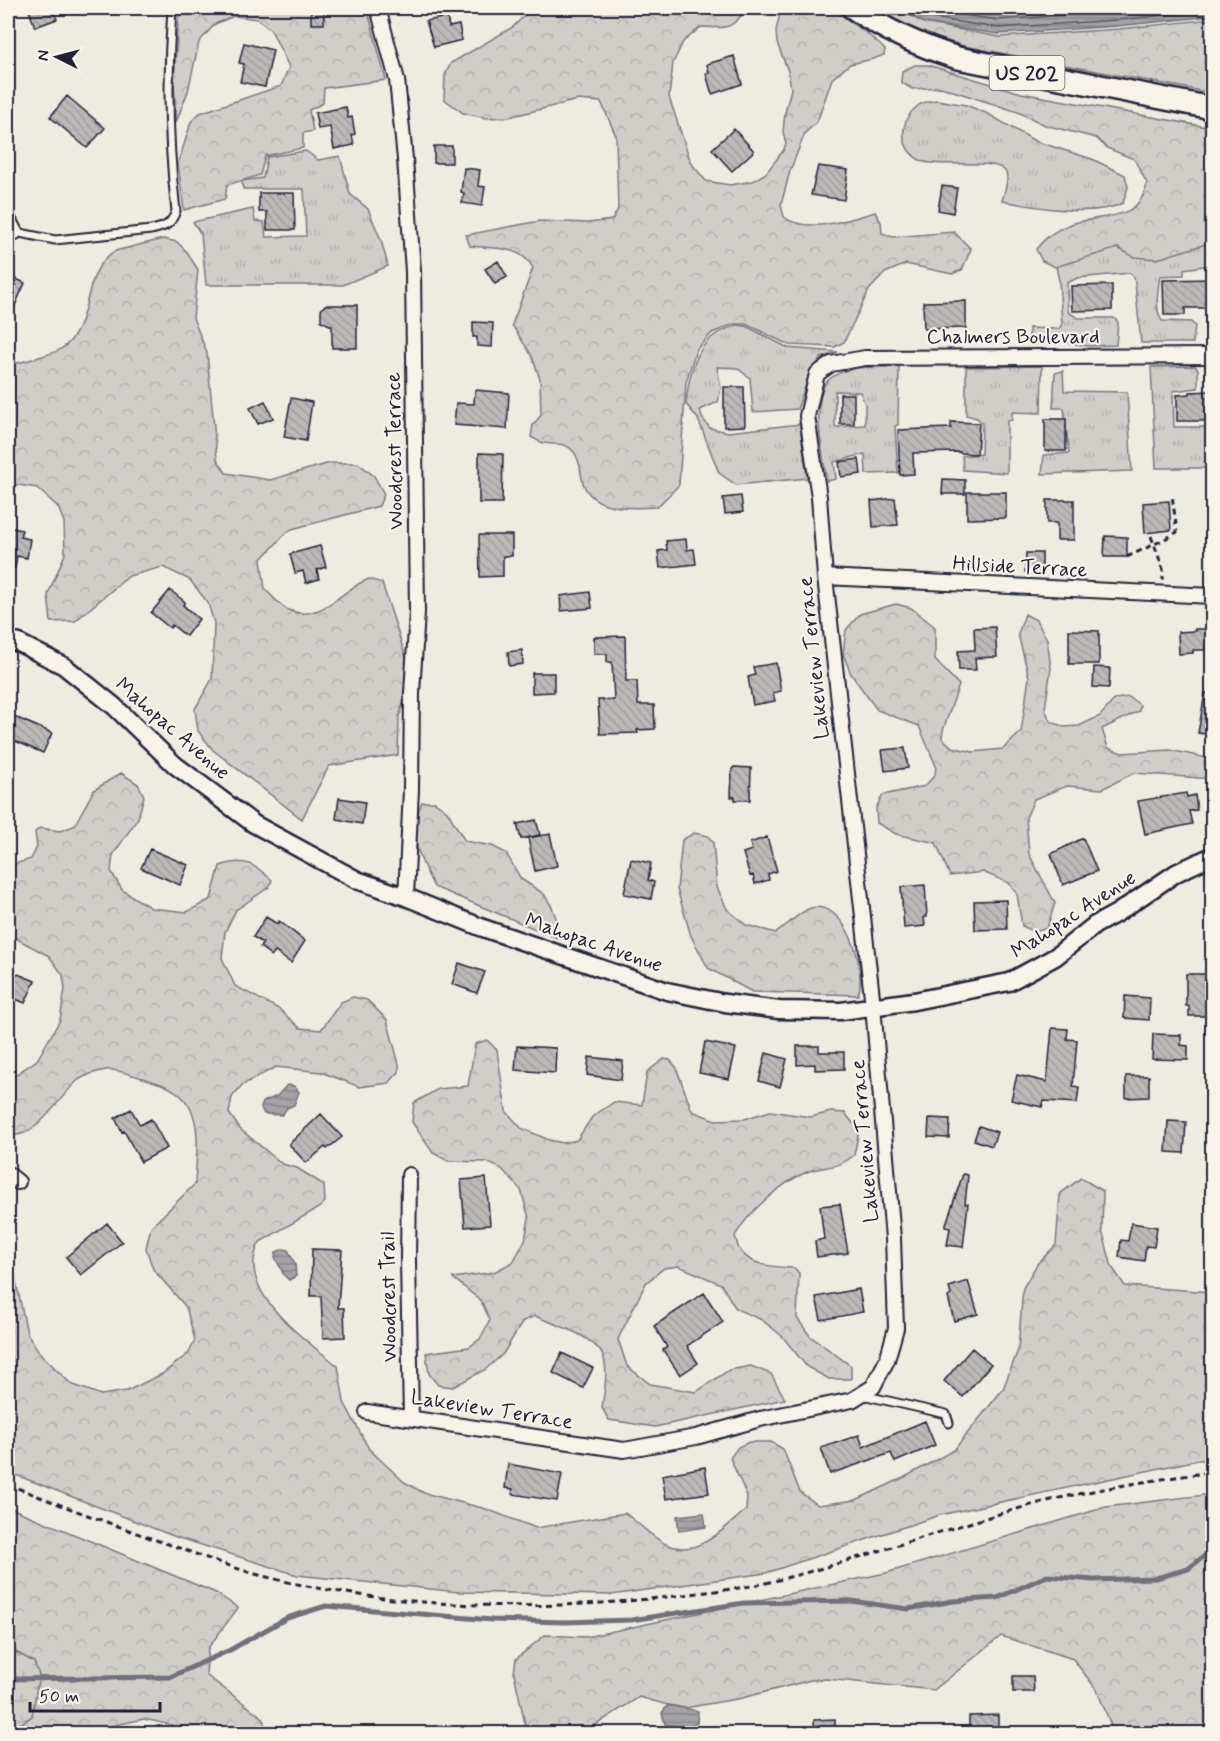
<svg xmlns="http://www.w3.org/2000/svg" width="1220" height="1741" viewBox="0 0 1220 1741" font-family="Mynerve,sans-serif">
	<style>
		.grass { fill: url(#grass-tufts); stroke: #7a7882; stroke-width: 1.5; fill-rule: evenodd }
		.forest { fill: url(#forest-crowns); stroke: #7a7882; stroke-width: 1.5 }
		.wetland { fill: url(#wetland-marsh); stroke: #7a7882; stroke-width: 1.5 }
		.water { fill: url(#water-rules); stroke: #716f7b; stroke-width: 1.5 }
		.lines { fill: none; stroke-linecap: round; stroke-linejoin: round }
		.shore { stroke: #575666; stroke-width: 1.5 }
		.stream { stroke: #716f7b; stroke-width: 5 }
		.building { fill: url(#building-back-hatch); stroke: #22223b; stroke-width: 1.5 }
		.service-casing { stroke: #22223b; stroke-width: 11 }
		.minor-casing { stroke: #22223b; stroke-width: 18 }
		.tertiary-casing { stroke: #22223b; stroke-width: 21 }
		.primary-casing { stroke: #22223b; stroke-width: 26 }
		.path { stroke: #22223b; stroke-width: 3; stroke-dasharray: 6 4.5; stroke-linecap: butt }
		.service { stroke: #f7f3e8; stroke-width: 7 }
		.minor { stroke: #f7f3e8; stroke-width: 14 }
		.tertiary { stroke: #f7f3e8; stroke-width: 16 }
		.primary { stroke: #f7f3e8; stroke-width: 21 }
		.labels { text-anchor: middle; stroke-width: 4.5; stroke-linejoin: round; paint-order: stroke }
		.shield { fill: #f7f3e8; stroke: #62616f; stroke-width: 1.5 }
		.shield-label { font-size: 20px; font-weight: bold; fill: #22223b }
		.street-label { font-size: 21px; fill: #22223b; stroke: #f7f3e8 }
	</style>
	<defs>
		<pattern id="grass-tufts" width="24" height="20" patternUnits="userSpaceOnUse" patternTransform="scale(1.5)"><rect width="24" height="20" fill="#d1cdc9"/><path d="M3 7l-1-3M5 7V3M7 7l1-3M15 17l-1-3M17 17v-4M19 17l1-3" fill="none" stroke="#b3b0ae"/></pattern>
		<pattern id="forest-crowns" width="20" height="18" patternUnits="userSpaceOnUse" patternTransform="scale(1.5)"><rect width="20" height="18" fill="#d1cdc9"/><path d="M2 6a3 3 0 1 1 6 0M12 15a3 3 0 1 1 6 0" fill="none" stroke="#b3b0ae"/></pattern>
		<pattern id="wetland-marsh" width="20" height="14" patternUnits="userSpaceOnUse" patternTransform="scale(1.5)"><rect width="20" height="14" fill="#d1cdc9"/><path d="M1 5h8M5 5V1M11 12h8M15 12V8" fill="none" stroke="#b3b0ae"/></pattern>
		<pattern id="water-rules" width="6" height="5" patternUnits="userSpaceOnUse" patternTransform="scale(1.5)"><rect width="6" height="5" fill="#a6a3a6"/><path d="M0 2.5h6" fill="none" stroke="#878488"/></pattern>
		<pattern id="building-back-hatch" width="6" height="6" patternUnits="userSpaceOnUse" patternTransform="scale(1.5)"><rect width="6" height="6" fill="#bbb8b7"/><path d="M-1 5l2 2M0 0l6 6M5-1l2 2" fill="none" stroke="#a09e9e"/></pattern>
	</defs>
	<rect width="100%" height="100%" fill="#eeebe1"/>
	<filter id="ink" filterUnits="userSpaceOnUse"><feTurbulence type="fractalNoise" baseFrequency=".0167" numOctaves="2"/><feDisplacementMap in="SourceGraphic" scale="12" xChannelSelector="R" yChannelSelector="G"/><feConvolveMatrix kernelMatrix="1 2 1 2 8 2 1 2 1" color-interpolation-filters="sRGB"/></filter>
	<g filter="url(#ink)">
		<path class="grass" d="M937 100 966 105 988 114 1035 141 1092 159 1125 175 1128 187 1123 203C1092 218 1035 207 1002 201 1004 192 1011 176 1004 170 993 158 936 168 922 161 898 150 898 120 919 105 923 102 932 101 937 100Z
			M306 151 318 160 340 156 350 194 368 209 381 240 388 266 343 285H206L201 234 193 222 253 209 255 221 264 222 266 237 306 236 304 189H243L242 181 263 178 267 157Z
			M1212 232V268L1204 266 1184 269V275L1160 276C1158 290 1154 308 1162 321L1191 322 1195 326 1193 343H1141L1135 283 1134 277 1130 273 1077 278 1067 283 1068 312 1078 318H1114L1118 322 1116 345 1088 346 1052 340 1029 344V328L1059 329 1062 324 1059 281 1053 251Z
			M737 325 746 326 788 348 838 352 821 358 810 374 797 409 753 412 750 378 737 368 717 367 721 388 718 402 700 410 702 418 710 428 728 432 800 424 807 478 736 485 719 473 698 419 686 404C688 381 694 349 715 335 721 331 730 328 737 325Z
			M1042 366 1041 413 1012 412V420L1007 421V473L963 470 962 456 981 454 982 423 977 418 966 415V367Z
			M1195 366 1198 369V388L1173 391 1174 427H1212V468H1156L1151 367Z
			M899 367 898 425 895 426 898 473 866 474 865 454 834 462 836 479 827 481C823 455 812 407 825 384 828 379 838 373 844 371 861 366 881 367 899 367ZM835 391 860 392 865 404V425L835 427Z
			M1063 371 1064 391 1127 392 1132 471 1042 474 1044 455 1069 453 1064 408H1053L1055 373Z"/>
		<path class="forest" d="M179 8H367L386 80 324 88 323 103 309 110 313 131 303 133V148L265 156 260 175 227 185 225 199 184 210 178 164 191 122 200 113 281 86 289 67 271 30 257 19 234 16 215 24 199 42 188 91 176 123 174 81Z
			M532 8H748C730 30 729 28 701 27L683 42 673 63 669 97 691 163 706 181 730 185 753 181 766 173 783 151 786 144 783 132 785 113 791 89 788 71 777 43 776 31 780 13C790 7 814 5 827 8 838 10 876 40 885 50L884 55 873 59 850 64 832 79 817 122 805 133 790 171 781 205 784 217C807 234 849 220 875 212L881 222 882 233 893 237 954 232 971 249 962 270 952 274 906 264 885 273 869 290 844 342 835 347 789 345 746 324H734L712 333 696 350 686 382 679 485 657 507C633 508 593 512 583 483 580 472 581 461 574 452 565 441 555 445 543 443 539 442 535 439 531 437L533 425 541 415 540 379 532 356 512 325 533 268C521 245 495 249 470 246L466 235 540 221 588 223 612 220 618 209 616 136 601 102 578 100 509 117 486 118 463 113 444 99 445 75 451 63 513 27Z
			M870 8H897L924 23 999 37 1119 29 1212 19V93L964 46 905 28Z
			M915 65H928L1021 93 1212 128V244H1206L1157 259 1134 257 1118 248 1055 267 1042 261 1036 249C1044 239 1054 231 1066 226 1097 212 1139 226 1147 183L1134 159 1107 148 1096 138 1045 125 1018 112 941 87 912 89 901 82 902 71Z
			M163 239 177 242 187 252 198 270 193 318 207 353 217 459 226 473 270 480 330 463H358L374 476 384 494 379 506 292 529 286 533 261 560 265 589C272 596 282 608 291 611 324 622 342 588 369 579L382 583 408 664 405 697 399 717 398 755 329 766 302 819 213 750 198 731 195 709 212 679 214 623 208 603 190 580 163 567 129 576 75 621 51 622 48 594 65 554 64 522 58 507 37 488 13 484 8 486V364C18 364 29 360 39 357 46 355 55 353 61 349 95 327 79 272 115 251Z
			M896 604 911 608 935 627V660L959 685 943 730 942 738 952 747 973 752 1003 749 1021 732 1029 677 1018 634 1025 614 1036 620 1047 639 1051 668 1045 709 1050 721 1064 727 1079 726 1100 716 1115 699 1129 697 1140 705 1139 711 1102 729 1108 748 1122 753 1170 750 1212 759V779L1134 773 1102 789 1067 786 1034 799 1026 818 1029 854 1055 903 1047 928 1035 932 1022 926 1017 894 1009 883 983 872 950 876 936 843 896 834 877 823 876 808 883 795 925 786 935 775 936 766 919 726 877 710 851 674 843 654 846 630 860 614Z
			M121 773 138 784 144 796 138 818 113 855 111 871 122 890 151 908 187 912 211 899 220 866C244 857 254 864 272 880L269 887 236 910 225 932 222 958 235 986 279 1009 300 1028 321 1030 341 1002 353 997 367 1000 387 1020 399 1064V1072L389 1083 360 1087 321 1072 276 1067 242 1085 232 1097 229 1113 240 1129 282 1164 297 1168 324 1185 325 1202 320 1207 260 1242C232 1290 306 1340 338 1366L344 1402 369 1449 404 1482 424 1493 486 1509 536 1528 625 1513C637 1522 653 1538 666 1544 698 1559 724 1528 746 1510L747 1496 730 1458 738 1447 749 1442H771L783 1449 800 1492 818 1505 856 1500 907 1476 954 1450 1003 1389 1018 1350 1023 1288 1037 1264 1056 1245 1060 1194 1081 1178 1103 1191 1102 1230 1112 1267 1125 1286 1212 1292V1460H1198L940 1515 766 1573 611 1595 459 1592 297 1575 176 1537 8 1472V1244L27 1333 39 1352 71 1384 101 1395 127 1391 162 1374 189 1353 195 1340 186 1307 153 1269 146 1248 151 1227 195 1184C197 1141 207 1097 155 1082 143 1079 116 1068 106 1070 98 1071 83 1076 77 1081 58 1098 37 1140 8 1135V1080L37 1060 60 1020 65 989 63 975 49 956 8 934V866L31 859 37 847 35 832 40 828 60 831 74 826 94 790Z
			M422 802H435L447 811 465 841 492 846 506 853 521 879 544 894 552 907 557 921V938L434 887C419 857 407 836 422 802Z
			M694 833 708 836 713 842 717 887 727 909 746 925 776 933C785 927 802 910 811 908 847 900 867 970 858 995L752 992 708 968 691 936 677 889 682 840Z
			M487 1040 497 1050 506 1111 521 1128 549 1140 563 1143 577 1140 592 1117 614 1102 642 1105 647 1072 664 1059 670 1060 676 1067 692 1111 715 1120 744 1119 770 1111 811 1117 831 1112 845 1113 859 1131 854 1155C835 1171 827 1164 807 1172 782 1182 748 1212 735 1236 737 1240 737 1247 740 1250 750 1267 778 1267 794 1268L799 1273 797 1318 810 1336 851 1366V1379H829L807 1367 782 1336 762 1320 736 1309 721 1284 679 1266 664 1268 646 1283 618 1339 627 1366 650 1384 696 1392 729 1370 751 1366 771 1374 785 1399 655 1427 609 1420 602 1408C604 1393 610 1366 601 1352 587 1333 556 1325 535 1316L523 1321 503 1354 486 1369 453 1387 438 1385 429 1374 426 1353 469 1347 480 1339 490 1320 481 1301 453 1278 494 1272 513 1262 525 1240 529 1218 521 1190 502 1169 487 1162 448 1161 433 1153 412 1122 414 1103 438 1089 468 1086 475 1044Z
			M1212 1494V1733H1114L1097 1690 1073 1659 1001 1636 934 1690 827 1679 811 1680 742 1698 685 1708 668 1705 639 1697 583 1733H527L514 1673 516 1659 545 1635 586 1637 886 1573 1106 1507Z
			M8 1507 216 1593 238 1608 208 1648 206 1675 263 1718 266 1733H173L172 1725 144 1719 76 1733H8L32 1716 34 1662 8 1648Z"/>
		<path class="wetland" d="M8 1648 34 1662 39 1675 32 1716 8 1732Z"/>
		<path class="water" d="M898 8H1212V16L1118 26 998 34 924 23Z
			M287 1085 294 1086 299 1092 294 1105 287 1108 282 1115 264 1114 261 1108 263 1102 277 1096Z
			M284 1249 288 1250 295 1264 296 1276 289 1280 284 1275 275 1257 276 1252Z
			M704 1513 706 1527 679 1531 677 1516Z
			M668 1705 698 1711 697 1723 685 1728 665 1724 662 1713Z"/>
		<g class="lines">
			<path class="shore" d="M910 8 926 17 998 28 1117 20 1212 10
				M924 8 929 10 998 20 1162 8
				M973 8 999 11 1051 8"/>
			<path class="stream" d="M8 1679 170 1677 230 1650 287 1618 326 1606 492 1620 565 1622 631 1620 744 1603 851 1601 908 1609 953 1601 997 1598 1047 1576 1093 1580 1156 1578 1188 1569 1212 1550"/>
		</g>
		<path class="building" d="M28 8H52L57 19 35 27Z
			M311 10H324V24H311Z
			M447 17 449 27 459 25 462 40 434 47 426 21Z
			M244 43 273 50 265 87 240 82 244 64 239 63Z
			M734 56 742 84 712 94 706 74 709 73 707 64Z
			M67 96 105 128 87 148 50 117Z
			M346 107 348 118 352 117 355 134 352 135 354 145 334 149 330 127 318 129 315 113Z
			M734 129 754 151 732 171 712 149Z
			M434 146H452V163H434Z
			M818 166 848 170 844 200 811 195Z
			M464 168 480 170 478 186 485 187 482 206 462 203 464 193 461 192Z
			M942 186 957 188 953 213 938 210Z
			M259 193H294L295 230H267V212H259Z
			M498 261 507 277 495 284 485 269Z
			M8 275 25 283 8 321Z
			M1212 279V308H1185V315H1164L1163 280Z
			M1112 285V310L1072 311 1071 286Z
			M966 301V328L924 329 923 302Z
			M325 305H357V348H332V326L321 321V310Z
			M473 322 493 323 492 347 477 346V337H473Z
			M724 387H744L745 426 724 427Z
			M475 390 509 393 507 429 454 425 456 403 474 404Z
			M1212 391V421H1177V395L1190 394V392Z
			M840 394H854V424H840Z
			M291 398 312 402 306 441 284 437Z
			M265 401 273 418 258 424 250 408Z
			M1045 419H1066V451H1045Z
			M951 422 979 423 977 454 960 453V452L913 453 914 474 900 475 898 430 951 428Z
			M479 453 503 454 502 503H479Z
			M859 459 861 474 841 477 839 462Z
			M943 479 965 480V494H942Z
			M967 492H1006V518L967 519Z
			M741 496 743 512 725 514 723 498Z
			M895 498 898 525 873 527 871 501Z
			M1047 500H1074V540H1057V523H1047Z
			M1169 501 1171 530 1145 533 1143 503Z
			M8 527 22 530 20 537 30 539 27 558 17 556 15 568 8 567Z
			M479 535H512V556H503V576L480 577Z
			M1105 536 1127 537V557H1104Z
			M686 539 687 550 694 549 696 564 660 568 658 551 667 550 666 541Z
			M320 546 326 567 317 570 319 579 306 583 303 571 295 573 290 554Z
			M1026 553H1042V572H1025Z
			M170 590 185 602 183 605 199 619 186 636 172 625 170 628 151 613Z
			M590 592 592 608 561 611 560 596Z
			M995 627 997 657 975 658 976 670H959L958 651 975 650 974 628Z
			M1195 629H1212V650H1193V653L1179 654 1178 632 1195 631Z
			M1069 630 1099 631V664H1069Z
			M625 636 626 681H637L638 705H654L655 729 637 730 638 733 600 734 598 700H614L612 662H607V654H594V637Z
			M522 650 523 664 509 666 508 652Z
			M776 663 781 691 773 693 775 701 753 705 748 677 755 675 753 667Z
			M1094 667 1110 668 1109 688 1093 687Z
			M532 673H554V692L532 693Z
			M1205 693 1212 694V735L1198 733Z
			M8 714 52 733 43 753 8 738Z
			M905 748 908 768 885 771 882 750Z
			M734 767 751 768 750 800H735V797H731L732 769Z
			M1186 793 1187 797 1195 795 1197 810 1189 811 1192 824 1145 834 1138 801Z
			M339 798 365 802 362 824 336 819Z
			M536 820 540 835 521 839 517 824Z
			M550 834 557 866 535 871 528 838Z
			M767 837 777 871 768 874 769 880 755 884 753 875 750 876 743 853 752 850 750 843Z
			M1083 838 1097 871 1063 885 1051 854Z
			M150 849 188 865 180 885 141 868Z
			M631 859 651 863 648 880 654 882 651 899 624 894Z
			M925 885 927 917H924L925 926 904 928 901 887Z
			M1006 900 1007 929 975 930 974 901Z
			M266 917 277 924 279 921 305 941 291 963 275 952 272 956 260 947 263 943 253 937Z
			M459 963 485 972 477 993 452 984Z
			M8 970 35 981 25 1003 8 996Z
			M1186 974H1211L1210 1016H1189V1006H1186Z
			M1125 996 1150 998 1149 1020 1124 1018Z
			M1052 1028 1068 1029 1067 1039 1077 1040 1073 1086 1079 1087 1077 1103 1044 1101 1042 1107 1011 1100 1017 1075 1047 1082Z
			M1153 1034 1181 1035V1045L1188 1046V1060L1152 1059Z
			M705 1042 736 1048 729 1079 699 1073Z
			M517 1046 556 1048 555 1073 515 1070Z
			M797 1046H819V1052H844V1069L815 1070V1064L797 1065Z
			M766 1053 787 1059 780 1087 759 1081Z
			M589 1057 623 1061 621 1080 587 1075Z
			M1126 1076H1149V1097L1126 1098Z
			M131 1109 140 1125 151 1119 167 1148 141 1162 124 1131 122 1132 115 1118Z
			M321 1114 342 1137 327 1149 325 1147 306 1163 289 1144Z
			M929 1118 950 1119 949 1138 928 1137Z
			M1168 1121 1186 1122 1184 1153 1166 1152Z
			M979 1126 997 1132 992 1146 974 1140Z
			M963 1174 968 1175 965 1204H968L963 1247 947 1245 950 1228 945 1227Z
			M486 1178 490 1225 465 1227 461 1180Z
			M840 1204 848 1253 817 1257 815 1241 824 1239 820 1206Z
			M107 1223 122 1242 81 1275 66 1257Z
			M1131 1223 1157 1227 1154 1247 1146 1246 1144 1261 1119 1257 1121 1240 1128 1241Z
			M312 1249 342 1250 338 1308H344L345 1337 323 1338 321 1296H311Z
			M968 1281 978 1314 954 1321 948 1297 951 1295 949 1287Z
			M859 1289 863 1312 821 1320 816 1297Z
			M704 1293 723 1322 687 1346 698 1363 680 1375 663 1350 667 1347 654 1326Z
			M972 1348 991 1364 963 1397 944 1381Z
			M562 1353 593 1368 583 1388 553 1373Z
			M925 1421 935 1445 895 1462 891 1453 830 1474 821 1448 859 1435 863 1447Z
			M508 1464 562 1474 557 1501 512 1494 513 1489 505 1488Z
			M705 1467 709 1493 666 1499 662 1475Z
			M1013 1676H1033L1034 1692H1013Z
			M998 1715V1734H969V1716Z
			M835 1719V1734H815L814 1720Z"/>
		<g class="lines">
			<g class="service-casing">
				<path id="service" d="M15 232 55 240 151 230C165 227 171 225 176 211 168 143 167 76 172 8
					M862 1395 946 1414 949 1423"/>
			</g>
			<g class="minor-casing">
				<path id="minor" d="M378 8 397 80 405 159 413 271 417 612 412 693 411 789 406 897
					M8 219 15 232
					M825 577 1212 596
					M8 1174 18 1182
					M409 1175 408 1261 411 1418
					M367 1412 624 1450 696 1437 760 1419 852 1400 873 1387 887 1360 896 1328 893 1238 873 1006 825 577 819 497 807 416 817 374 831 364 865 358 1212 356"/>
			</g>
			<g class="tertiary-casing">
				<path id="tertiary" d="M8 640 19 643 64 666 114 706 175 765 254 824 357 880 406 897 483 928 667 991 725 1003 779 1010 841 1011 914 1001 1009 982 1055 957 1095 925 1117 913 1176 873 1212 856"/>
			</g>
			<g class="primary-casing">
				<path id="primary" d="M853 8C886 31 919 46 958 58L1212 108"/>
			</g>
			<path class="path" d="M1151 536 1163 569V580
				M1127 557C1143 549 1161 542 1177 532L1172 495
				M8 1484C56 1504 104 1521 153 1539 189 1551 223 1565 259 1575 397 1611 558 1613 698 1593 725 1590 753 1587 778 1580 865 1558 949 1527 1035 1504 1094 1489 1152 1480 1212 1472"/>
			<use href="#service" class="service"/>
			<use href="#minor" class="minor"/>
			<use href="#tertiary" class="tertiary"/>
			<use href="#primary" class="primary"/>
		</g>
	</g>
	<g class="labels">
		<rect class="shield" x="989.5" y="56" width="75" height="34" rx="4.5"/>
		<g class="shield-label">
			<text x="1027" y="80">US 202</text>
		</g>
		<g class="street-label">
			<text x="1013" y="343">Chalmers Boulevard</text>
			<text transform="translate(394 451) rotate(-91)" y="7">Woodcrest Terrace</text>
			<text transform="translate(1020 566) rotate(3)" y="7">Hillside Terrace</text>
			<text transform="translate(813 658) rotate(-96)" y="7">Lakeview Terrace</text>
			<text transform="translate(173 728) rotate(41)" y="7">Mahopac Avenue</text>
			<text transform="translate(1073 914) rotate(-33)" y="7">Mahopac Avenue</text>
			<text transform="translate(594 942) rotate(19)" y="7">Mahopac Avenue</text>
			<text transform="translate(864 1141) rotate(-95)" y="7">Lakeview Terrace</text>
			<text transform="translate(388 1297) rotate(-91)" y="7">Woodcrest Trail</text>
			<text transform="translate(492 1409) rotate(9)" y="7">Lakeview Terrace</text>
		</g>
	</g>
	<rect width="1220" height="1741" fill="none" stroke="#f7f3e8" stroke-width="30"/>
	<rect x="15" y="15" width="1190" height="1711" fill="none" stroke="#22223b" stroke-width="2" filter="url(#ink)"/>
	<g transform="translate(57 57) rotate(276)" stroke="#f7f3e8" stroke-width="4.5" paint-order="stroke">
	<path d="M0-4.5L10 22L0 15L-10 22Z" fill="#22223b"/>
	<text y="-9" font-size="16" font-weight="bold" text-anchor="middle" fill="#22223b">N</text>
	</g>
	<path d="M30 1702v9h130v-9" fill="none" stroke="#22223b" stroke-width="3"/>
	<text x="39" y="1702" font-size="18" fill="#22223b" stroke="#f7f3e8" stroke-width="4.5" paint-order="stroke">50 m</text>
</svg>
